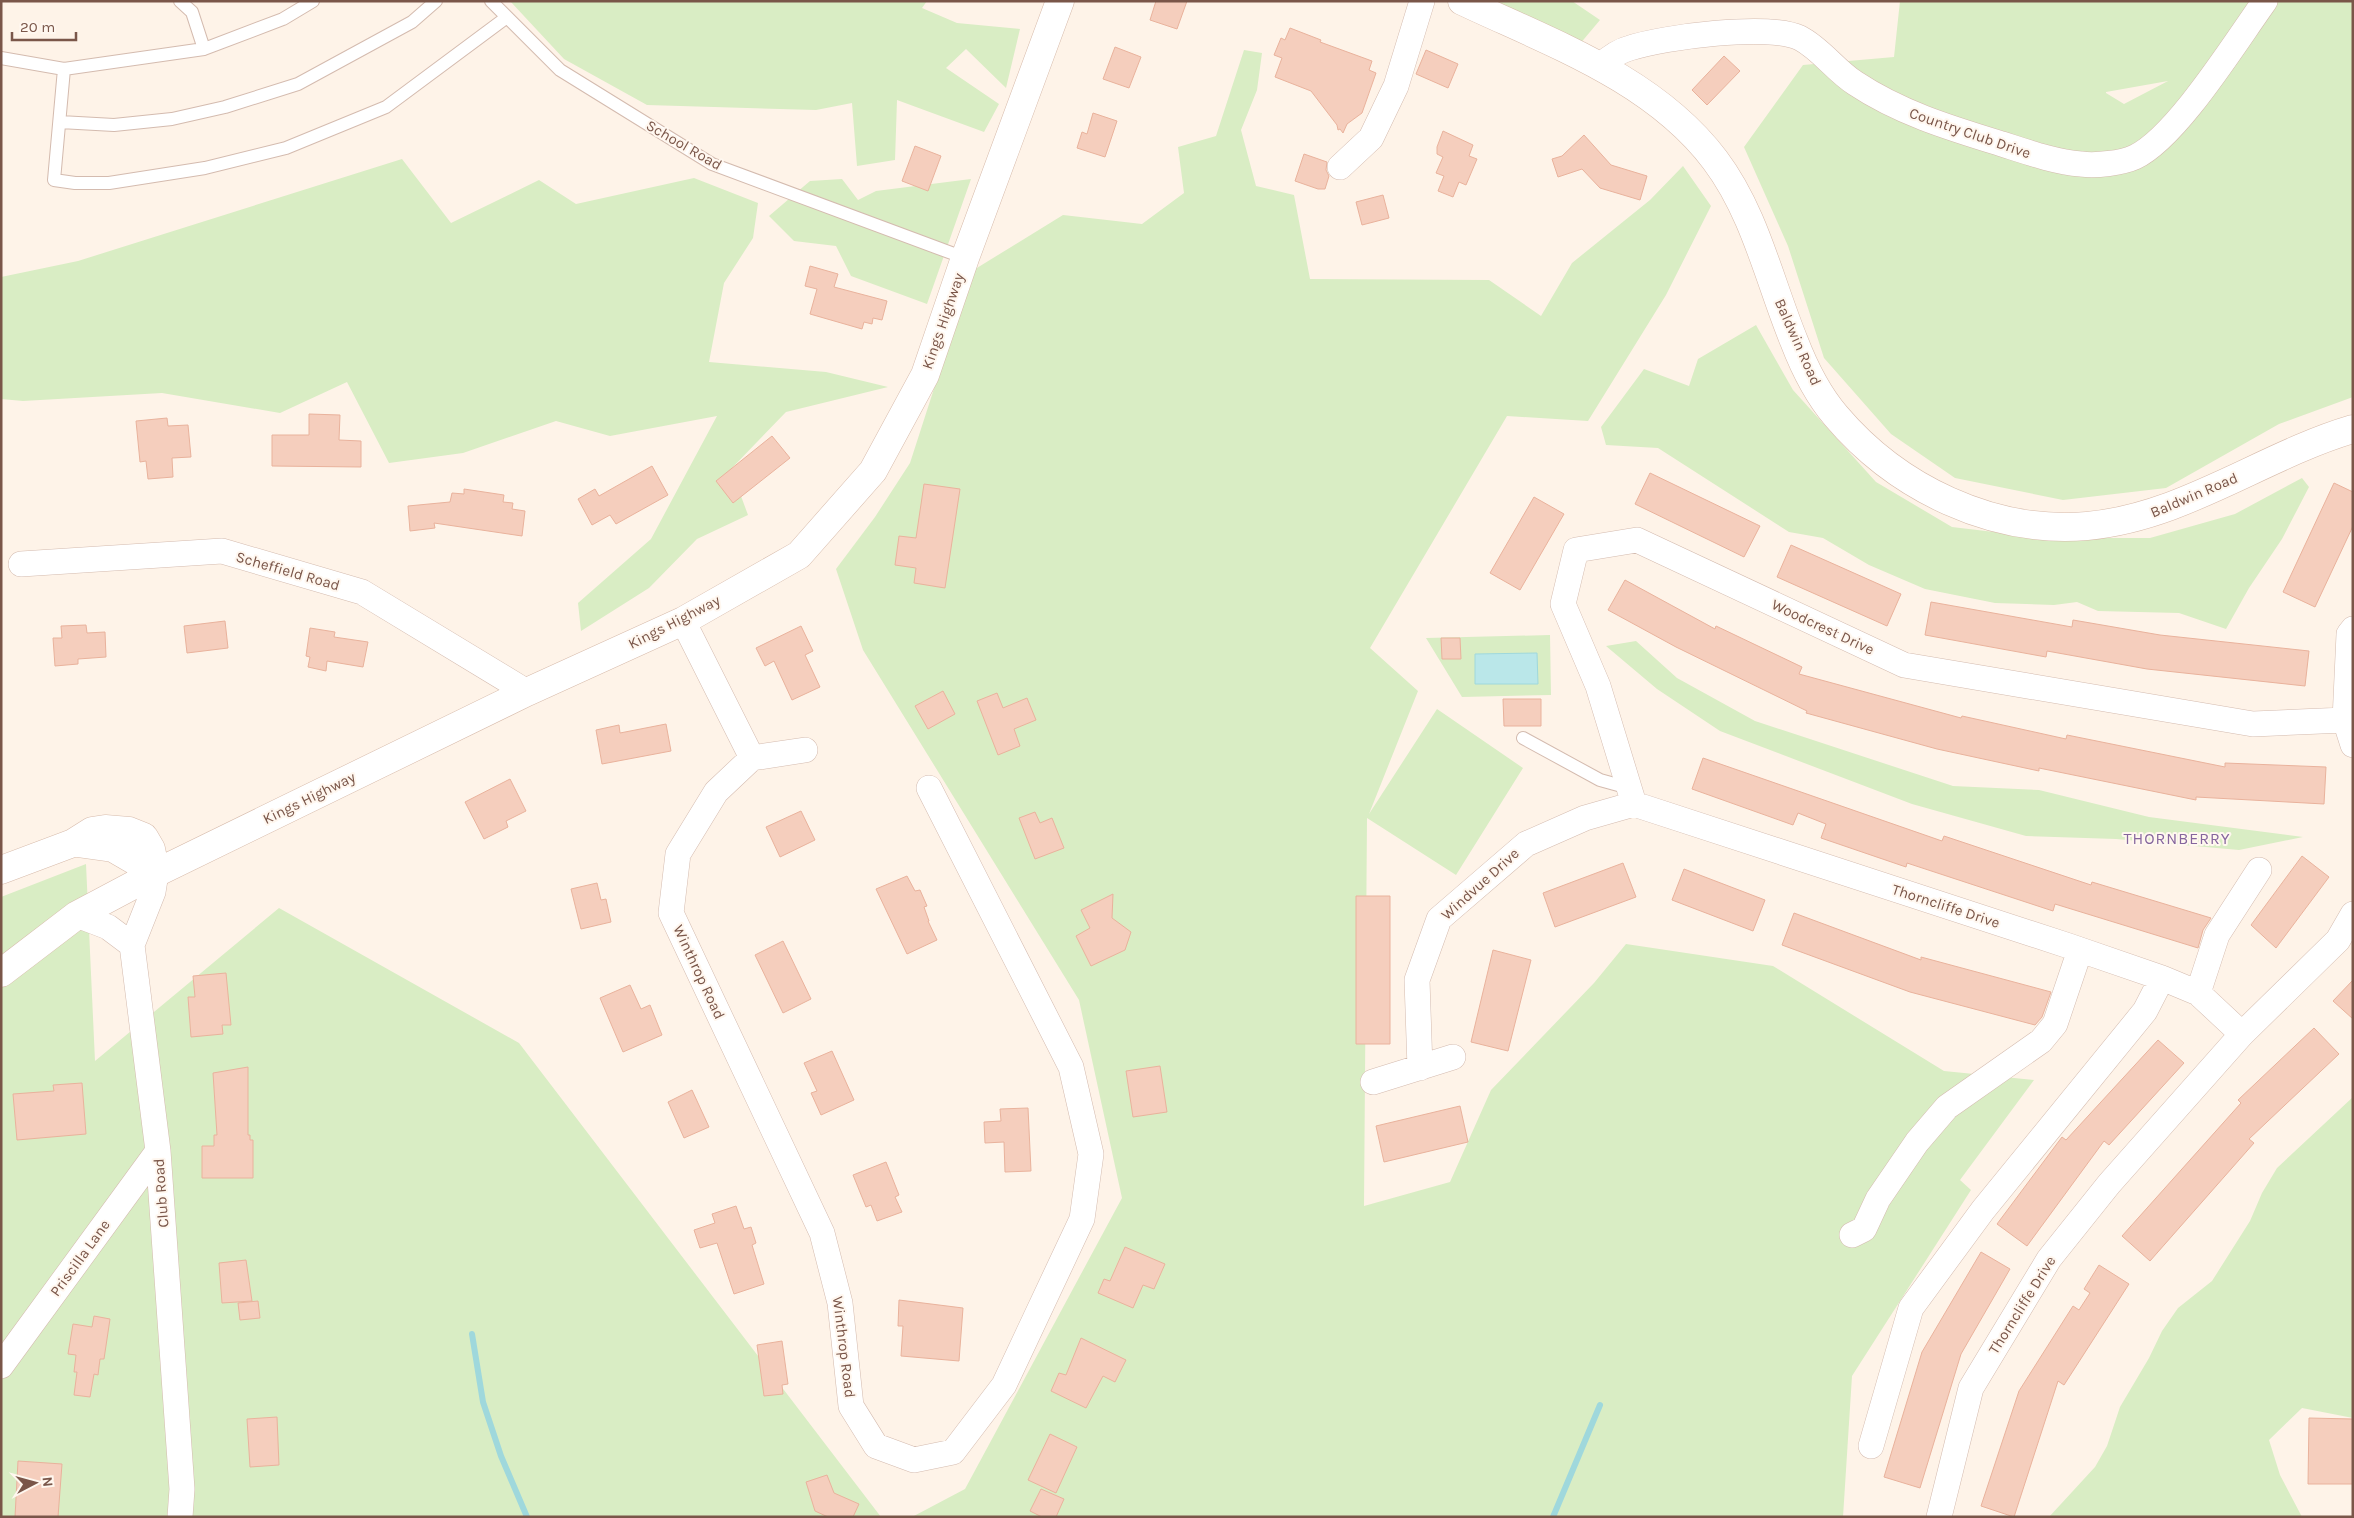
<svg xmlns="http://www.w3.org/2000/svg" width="2354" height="1518" viewBox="0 0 2354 1518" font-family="Karla,sans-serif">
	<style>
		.green { fill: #d9edc4; fill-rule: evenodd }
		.water { fill: #bae7e9; stroke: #9fd8dc }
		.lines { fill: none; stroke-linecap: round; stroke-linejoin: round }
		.stream { stroke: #9fd8dc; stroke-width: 6 }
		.building { fill: #f5cebd; stroke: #e9b29c }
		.lane-casing { stroke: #d4bbaf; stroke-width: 14 }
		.street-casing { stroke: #d4bbaf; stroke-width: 26 }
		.secondary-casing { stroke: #d7bbab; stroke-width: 29 }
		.lane { stroke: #fff; stroke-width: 12 }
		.street { stroke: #fff; stroke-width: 25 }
		.secondary { stroke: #fff; stroke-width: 28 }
		.labels { text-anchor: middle; stroke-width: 4; stroke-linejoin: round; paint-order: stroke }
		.street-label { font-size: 15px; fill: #7a5649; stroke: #fff7ef }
		.neighbourhood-label { font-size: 16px; letter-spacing: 1px; fill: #85659d; stroke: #fff7ef }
	</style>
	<rect width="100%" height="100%" fill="#fef3e8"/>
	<path class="green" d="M510 1H927L922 8 957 23 1020 29 1006 88 966 49 946 68 999 104 984 132 897 100 895 160 857 166 852 103 816 110 647 105 564 59Z
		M1487 1H1572L1600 20 1579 45Z
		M1900 1H2353V397L2279 424 2166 488 2063 500 1955 478 1891 434 1824 358 1788 246 1744 147 1803 65 1894 57ZM2168 81 2124 104 2106 93V92Z
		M1244 50 1262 53 1257 90 1241 130 1256 186 1294 195 1310 279 1489 280 1541 316 1572 263 1650 200 1683 166 1711 206 1666 295 1588 421 1507 416 1370 648 1418 691 1369 814 1437 709 1523 768 1456 875 1367 818 1364 1206 1450 1182 1491 1090 1594 983 1626 944 1773 966 1944 1071 2034 1080 1960 1180 1971 1190 1852 1376 1843 1517H912L965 1489 1122 1198 1079 1000 863 650 836 569 875 517 910 463 972 271 1063 215 1142 224 1184 193 1178 147 1216 136Z
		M402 159 451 223 539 180 576 204 694 178 758 203 753 238 724 283 709 362 826 372 888 387 786 412 731 469 748 515 697 539 649 588 581 631 578 603 651 539 717 416 610 436 556 421 463 453 389 463 347 382 280 413 162 393 23 401 1 399V277L78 261Z
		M842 179 858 200 876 191 971 179 927 304 851 276 836 246 794 241 769 216 810 181Z
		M1756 325 1793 390 1876 482 1952 527 2045 538H2150L2235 514 2302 478 2309 487 2282 539 2249 588 2226 629 2179 613 2098 611 2077 602 2054 605 1995 603 1925 589 1869 565 1823 538 1789 532 1658 448 1606 445 1601 427 1644 369 1689 386 1698 359Z
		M1550 635 1551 695 1462 697 1426 638Z
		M1636 641 1677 678 1755 721 1953 786 2039 790 2149 817 2303 837 2239 850 2116 839 2026 836 1912 804 1720 731 1657 689 1606 646Z
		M86 864 95 1061 279 908 519 1043 881 1517H1V897Z
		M2353 1097V1418L2302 1408 2269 1440 2280 1475 2302 1517H2049L2095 1467 2107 1446 2120 1407 2149 1358 2162 1331 2178 1308 2212 1281 2250 1221 2262 1193 2277 1168Z"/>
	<path class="water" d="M1537 653 1538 684H1475V654Z"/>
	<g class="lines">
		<path class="stream" d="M472 1334 483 1402 501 1456 527 1517
			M1553 1517 1600 1405"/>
	</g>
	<path class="building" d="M1156 1H1187L1177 29 1150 20Z
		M1290 28 1321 40 1320 42 1372 61 1369 70 1376 73 1362 113 1347 124 1343 133 1340 129 1338 130 1337 125 1311 91 1275 77 1282 58 1274 55 1281 38 1285 40Z
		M1115 47 1141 57 1129 88 1103 79Z
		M1426 50 1458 64 1448 88 1416 74Z
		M1724 56 1740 71 1707 105 1692 90Z
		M1093 113 1117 121 1105 157 1077 148 1082 132 1087 134Z
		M1443 131 1473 145 1469 156 1477 159 1466 185 1459 182 1453 197 1438 191 1444 176 1436 173 1443 157 1437 154V147Z
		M1584 135 1611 165 1647 176 1640 200 1600 188 1582 169 1558 177 1552 159 1562 156Z
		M915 146 941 156 928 191 902 181Z
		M1304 154 1327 162 1326 170 1329 176 1325 189H1318L1295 181Z
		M1383 195 1389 218 1362 225 1356 202Z
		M810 266 838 274 834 287 887 301 882 320 873 318 872 324 864 322 862 329 810 314 817 289 805 286Z
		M309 414 340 415 339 440 361 441V467L272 466V435H309Z
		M167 418 168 426 188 425 191 457 172 458 173 477 148 479 146 461 140 462 136 421Z
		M772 436 790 458 733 503 716 481Z
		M652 466 668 495 616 524 610 515 592 525 578 499 595 489 599 496Z
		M1650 473 1760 526 1744 557 1635 504Z
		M2334 483 2353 492V526L2315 607 2283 592Z
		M924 484 960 489 945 588 914 583 916 568 895 565 899 536 916 538Z
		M464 489 504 495 503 502 513 503 512 509 525 511 522 536 434 523 435 528 410 531 408 506 450 502 452 493 464 494Z
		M1534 497 1564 514 1520 590 1490 573Z
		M1791 545 1901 594 1887 626 1777 577Z
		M1625 580 1715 629 1716 626 1802 667 1799 674 1961 718 1962 716 2066 739 2067 735 2225 767V763L2326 767 2324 804 2196 797V800L2039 768V771L1937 749 1806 713 1807 711 1676 647 1608 610Z
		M1931 602 2072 627 2073 620 2160 635 2309 651 2305 686 2147 669 2047 651 2046 657 1925 635Z
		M225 621 228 648 187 653 184 626Z
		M86 625 87 633 105 632 106 657 78 659V664L55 666 53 638H62L61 626Z
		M801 626 813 651 805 655 820 687 792 700 774 661 765 666 756 648Z
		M310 628 335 632 334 637 368 642 363 667 327 661 326 671 308 667 310 657 306 656Z
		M1441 638H1460L1461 659H1442Z
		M943 691 955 714 928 729 915 706Z
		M997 693 1003 708 1027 698 1036 720 1014 729 1020 746 998 755 977 701Z
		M1503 699H1541V726H1504Z
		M666 724 671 751 602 764 596 730 619 725 620 733Z
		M1703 758 1942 841 1944 836 2091 885 2092 882 2211 918 2203 930 2198 948 2055 904 2053 911 1907 863 1906 867 1821 838 1826 824 1798 813 1793 825 1692 789Z
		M510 779 526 811 506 821 508 827 484 839 465 802Z
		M801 811 815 840 780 857 766 827Z
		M1035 812 1040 823 1052 818 1064 848 1035 859 1019 818Z
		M2302 856 2329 877 2276 948 2251 925Z
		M1623 863 1636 897 1555 927 1543 893Z
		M1684 869 1765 900 1753 931 1672 900Z
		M907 876 915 891 920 890 927 906 924 907 929 921H928L937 940 907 954 876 889Z
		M597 883 601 900 606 899 611 922 581 929 571 889Z
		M1113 894 1112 918 1131 932 1125 950 1091 966 1076 936 1090 928 1081 910Z
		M1356 896H1390V1044H1356Z
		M1794 913 1921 960V957L2051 992 2042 1017 2035 1025 1910 992 1782 945Z
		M783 941 811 999 783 1013 755 955Z
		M1493 950 1531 960 1508 1051 1471 1042Z
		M226 973 231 1025H222L223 1034 191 1037 188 997H195L193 976Z
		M2353 980V1019L2333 1001Z
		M630 985 641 1009 650 1005 662 1035 623 1052 600 998Z
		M2314 1028 2339 1054 2249 1139 2254 1143 2150 1261 2122 1236 2241 1103 2238 1100Z
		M2158 1040 2184 1063 2109 1145 2104 1141 2027 1246 1997 1224 2062 1137 2066 1140Z
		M832 1051 854 1100 821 1115 811 1093 817 1091 804 1063Z
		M1160 1066 1167 1112 1133 1117 1126 1071Z
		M248 1067V1135H250V1140H253V1178H202V1146H214V1135H217L213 1073Z
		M82 1083 86 1134 17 1140 13 1094 54 1091 53 1085Z
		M692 1090 709 1127 684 1138 668 1102Z
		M1460 1106 1468 1142 1384 1162 1376 1126Z
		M1028 1108 1031 1171 1005 1172 1004 1142 985 1143 984 1122 1001 1121 1000 1109Z
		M886 1162 899 1195 895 1197 902 1212 877 1221 871 1205 866 1207 853 1175Z
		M736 1206 744 1229 751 1227 756 1243 752 1245 764 1284 734 1294 717 1243 700 1248 694 1230 715 1223 712 1214Z
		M1125 1247 1165 1264 1154 1289 1143 1285 1133 1308 1098 1293 1104 1279 1110 1281Z
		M1981 1252 2010 1269 1961 1354 1920 1488 1884 1477 1922 1352Z
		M246 1260 252 1301 222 1303 219 1263Z
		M2099 1265 2129 1284 2064 1385 2058 1381 2014 1517 1981 1506 2019 1391 2073 1306 2079 1310 2090 1293 2084 1289Z
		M899 1300 963 1308 959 1361 901 1356 903 1326H898Z
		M258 1301 260 1318 240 1320 238 1303Z
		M94 1316 110 1319 104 1359H100L98 1375 94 1374 90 1397 74 1395 77 1372H74L76 1355 68 1354 73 1324 92 1327Z
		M1081 1338 1126 1360 1115 1382 1103 1376 1086 1408 1051 1391 1059 1373 1066 1375Z
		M782 1341 788 1384 782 1385 783 1394 764 1396 757 1345Z
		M277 1417 279 1465 250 1467 247 1419Z
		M2309 1418 2353 1419V1484H2308Z
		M1050 1434 1077 1447 1056 1493 1028 1480Z
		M18 1461 62 1464 58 1517H15Z
		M827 1475 834 1493 859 1504 853 1517H828L815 1511 806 1482Z
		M1041 1489 1064 1499 1056 1517H1042L1030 1511Z"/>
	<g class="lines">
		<g class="lane-casing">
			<path id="lane" d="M180 1 192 12 204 49
				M491 1 560 70 712 164 965 258
				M1 58 64 69 204 49 283 19 313 1
				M64 69 54 180 75 183H109L205 168 286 148 386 107 507 17
				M60 122 114 125 172 119 225 107 298 84 412 22 436 1
				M1523 738 1600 780 1629 788"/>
		</g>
		<g class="street-casing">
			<path id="street" d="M1600 66C1609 58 1618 51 1630 48 1664 37 1769 23 1800 38 1821 49 1835 70 1855 83 1900 113 1950 128 2002 144 2027 152 2055 162 2081 164 2096 166 2122 163 2135 157 2177 137 2236 41 2265 1
				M1340 167 1371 138 1396 86 1422 1
				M21 564 222 551 362 592 527 692
				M683 621 752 758 716 792 678 854 671 913 822 1233 840 1303 851 1406 876 1446 914 1460 953 1452 1004 1385 1082 1219 1091 1154 1071 1067 929 788
				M2353 629 2349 634 2345 720 2353 745
				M752 758 805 750
				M1634 804 1598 686 1563 604 1576 550 1637 540 1904 665 2253 724 2345 720
				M1634 804 2069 946 2162 978 2198 993 2242 1034 2338 940 2353 914
				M156 873 153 892 132 945 158 1151 182 1489 180 1517
				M77 915 108 927 132 945
				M2198 993 2217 935 2259 870
				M1420 1068 1417 980 1439 919 1526 844 1585 818 1634 804
				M1373 1082 1453 1057
				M1852 1235 1864 1229 1878 1199 1917 1142 1947 1107 2041 1041 2055 1024 2080 950
				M1 1366 158 1151
				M1871 1446 1911 1308 1983 1210 2145 1011 2162 978
				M1939 1517 1971 1388 2049 1259 2109 1184 2242 1034"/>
		</g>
		<g class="secondary-casing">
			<path id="secondary" d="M1462 1C1551 43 1654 79 1715 160 1755 213 1769 280 1794 341 1804 367 1818 395 1836 416 1897 488 1992 534 2087 526 2184 517 2262 456 2353 429
				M77 843 113 848 156 873
				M1 870 73 843 92 831 105 829 129 831 144 837 151 849 156 873
				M1 973 77 915 156 873 527 692 683 621 799 555 873 471 925 375 965 258 1060 1"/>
		</g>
		<use href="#lane" class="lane"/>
		<use href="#street" class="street"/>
		<use href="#secondary" class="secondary"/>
	</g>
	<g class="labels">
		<g class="street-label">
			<text transform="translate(1970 133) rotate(19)" y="5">Country Club Drive</text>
			<text transform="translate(684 145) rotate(30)" y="5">School Road</text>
			<text transform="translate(943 321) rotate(-71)" y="5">Kings Highway</text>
			<text transform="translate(1798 342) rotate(66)" y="5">Baldwin Road</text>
			<text transform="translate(2194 495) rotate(-23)" y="5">Baldwin Road</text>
			<text transform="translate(288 571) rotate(16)" y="5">Scheffield Road</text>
			<text transform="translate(674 622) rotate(-27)" y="5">Kings Highway</text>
			<text transform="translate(1823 627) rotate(25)" y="5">Woodcrest Drive</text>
			<text transform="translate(309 798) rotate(-26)" y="5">Kings Highway</text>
			<text transform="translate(1480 884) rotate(-42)" y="5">Windvue Drive</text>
			<text transform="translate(1946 906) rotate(18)" y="5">Thorncliffe Drive</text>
			<text transform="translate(699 972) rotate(65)" y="5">Winthrop Road</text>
			<text transform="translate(161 1193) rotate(-94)" y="5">Club Road</text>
			<text transform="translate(80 1258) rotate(-54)" y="5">Priscilla Lane</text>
			<text transform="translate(2022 1305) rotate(-58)" y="5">Thorncliffe Drive</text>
			<text transform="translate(844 1347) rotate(83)" y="5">Winthrop Road</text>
		</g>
		<g class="neighbourhood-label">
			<text x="2177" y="844">THORNBERRY</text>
		</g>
	</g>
	<rect width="2354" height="1518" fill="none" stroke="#7a5649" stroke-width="5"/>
	<g transform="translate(35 1483) rotate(84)" stroke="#fff7ef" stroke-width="4" paint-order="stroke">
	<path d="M0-4L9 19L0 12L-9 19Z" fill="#7a5649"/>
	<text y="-8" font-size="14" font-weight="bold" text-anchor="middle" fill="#7a5649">N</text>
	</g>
	<path d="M12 32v8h64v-8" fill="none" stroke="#7a5649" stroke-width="2.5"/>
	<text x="20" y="32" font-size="15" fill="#7a5649" stroke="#fff7ef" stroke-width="4" paint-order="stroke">20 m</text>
</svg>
